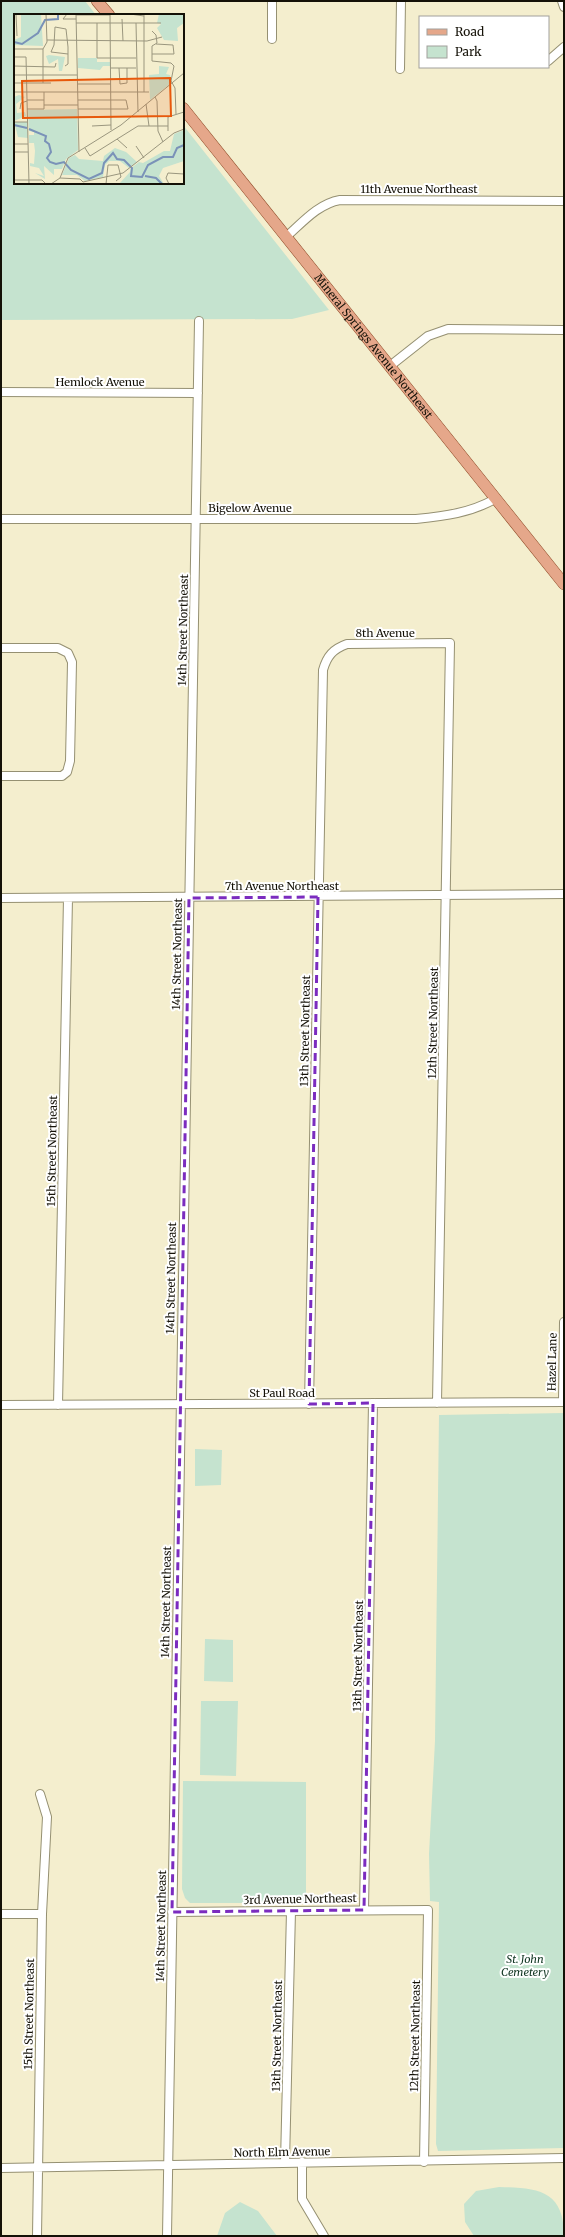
<svg xmlns="http://www.w3.org/2000/svg" width="565" height="2237" viewBox="0 0 565 2237" font-family="Merriweather,serif">
	<style>
		.green { fill: #c5e3cf }
		.lines { fill: none; stroke-linecap: round; stroke-linejoin: round }
		.minor-casing { stroke: #959072; stroke-width: 10 }
		.major-casing { stroke: #904c29; stroke-width: 12 }
		.minor { stroke: #fff; stroke-width: 8 }
		.major { stroke: #e5a78a; stroke-width: 11 }
		.marked { fill: none; stroke: #7b2cbf; stroke-width: 3; stroke-dasharray: 8 5; stroke-linejoin: round }
		.labels { text-anchor: middle; stroke-width: 4; stroke-linejoin: round; paint-order: stroke }
		.street-label { font-size: 11px; fill: #141107; stroke: #fff }
		.park-label { font-size: 11px; font-style: italic; fill: #113622; stroke: #fff }
		.inset-river { fill: none; stroke: #7a92b8; stroke-width: 2 }
		.inset-road { fill: none; stroke: #9a967e; stroke-width: 1 }
		.view { fill: #e8590c; fill-opacity: 0.15; stroke: #e8590c; stroke-width: 2 }
		.inset-edge { fill: none; stroke: #141107; stroke-width: 2 }
	</style>
	<rect width="100%" height="100%" fill="#f4eece"/>
	<path class="green" d="M1 1H85L96 15H15V183H183V125L329 310 292 319 1 320Z
		M564 1413V2148L438 2151 436 2144 439 1902 430 1901 429 1854 435 1741 439 1415Z
		M195 1449 222 1450 221 1485 195 1486Z
		M205 1639 233 1640V1682L204 1681Z
		M201 1701H238L236 1776 200 1775Z
		M183 1781 306 1782V1903H190L185 1898 182 1889Z
		M499 2187C538 2188 564 2190 564 2236H474L465 2222 464 2204 476 2191Z
		M240 2202 258 2211 277 2236H217L225 2213Z"/>
	<g class="lines">
		<g class="minor-casing">
			<path id="minor" d="M562 1 564 7
				M272 39V1
				M548 61 564 47
				M400 69 401 1
				M286 237C303 222 318 204 340 200L564 201
				M390 366 428 336 448 329 564 330
				M1 392 198 393
				M1 519H416C445 516 470 513 495 499
				M1 648H58L68 653 72 662 70 761 67 772 62 776H1
				M1 898 564 894
				M563 1402 564 1322
				M309 1404 323 670C327 656 333 649 347 644L450 643 437 1403
				M1 1405 564 1402
				M58 1405 68 898
				M364 1910 373 1403
				M172 1912 428 1910 424 2162
				M1 1914H42
				M285 2162 291 1911
				M302 2162V2199L324 2236
				M1 2168 564 2158
				M37 2236 42 1914 47 1817 40 1794
				M167 2236 199 321"/>
		</g>
		<g class="major-casing">
			<g id="major">
				<path d="M97 1 109 15"/>
				<path id="s1" d="M183 108 564 584"/>
			</g>
		</g>
		<use href="#minor" class="minor"/>
		<use href="#major" class="major"/>
	</g>
	<path class="marked" d="M318 897 309 1404 373 1403 364 1910 172 1912 189 898Z"/>
	<g class="labels">
		<g class="street-label">
			<text x="419" y="193">11th Avenue Northeast</text>
			<text dy="4" stroke="none"><textPath href="#s1" startOffset="305">Mineral Springs Avenue Northeast</textPath></text>
			<text x="100" y="386">Hemlock Avenue</text>
			<text x="250" y="512">Bigelow Avenue</text>
			<text transform="translate(183 630) rotate(-89)" y="4">14th Street Northeast</text>
			<text x="385" y="637">8th Avenue</text>
			<text x="282" y="890">7th Avenue Northeast</text>
			<text transform="translate(177 954) rotate(-89)" y="4">14th Street Northeast</text>
			<text transform="translate(433 1023) rotate(-89)" y="4">12th Street Northeast</text>
			<text transform="translate(305 1031) rotate(-89)" y="4">13th Street Northeast</text>
			<text transform="translate(52 1151) rotate(-89)" y="4">15th Street Northeast</text>
			<text transform="translate(171 1278) rotate(-89)" y="4">14th Street Northeast</text>
			<text transform="translate(552 1362) rotate(-89)" y="4">Hazel Lane</text>
			<text x="282" y="1397">St Paul Road</text>
			<text transform="translate(166 1602) rotate(-89)" y="4">14th Street Northeast</text>
			<text transform="translate(358 1656) rotate(-89)" y="4">13th Street Northeast</text>
			<text transform="translate(300 1899) rotate(-1)" y="4">3rd Avenue Northeast</text>
			<text transform="translate(161 1926) rotate(-89)" y="4">14th Street Northeast</text>
			<text transform="translate(29 2014) rotate(-89)" y="4">15th Street Northeast</text>
			<text transform="translate(277 2036) rotate(-89)" y="4">13th Street Northeast</text>
			<text transform="translate(415 2036) rotate(-89)" y="4">12th Street Northeast</text>
			<text transform="translate(282 2152) rotate(-1)" y="4">North Elm Avenue</text>
		</g>
		<g class="park-label">
			<text x="525" y="1963">St. John<tspan x="525" dy="13">Cemetery</tspan></text>
		</g>
	</g>
	<g transform="translate(14 14)">
		<rect width="170" height="170" fill="#f4eece"/>
		<path d="M7 0H27L29 32 0 31V26L7 23ZM145 0H170V9L163 14 164 27 150 26 143 14 147 10 143 9ZM35 41 51 43 48 57H45L44 45 35 50 32 42ZM64 44H83V48H96V52H89L86 56 64 54ZM145 52 155 53 152 60 156 61 157 69 136 86 135 61 145 60ZM5 81 11 83 2 90 3 99 11 98 12 102 0 107V83ZM63 95 64 136 52 145 48 155H40V161L30 152 31 165 21 159 30 162 25 154 16 152V149L20 150 21 137 20 129H15V121H20V118L15 117 14 96ZM0 108H13L14 124 4 123ZM170 116V147L149 154 145 162 150 170H105L116 158V155L125 148 129 149 150 137H156L160 120ZM101 134 112 138 123 148 115 154 106 147H95L91 151 89 163 71 167 63 161H48L55 144 61 141 65 145 89 147 90 142Z" fill="#c5e3cf"/>
		<path class="inset-river" d="M0 28 8 30 24 19 31 6 44 5V0M0 111 13 114M15 115 32 122 31 127 35 130 37 138 33 144 36 148 42 150 50 148 57 156 75 165 88 159 90 149 99 139 103 145 110 146 118 154 117 162 128 163 134 151 149 143H159L163 134 170 131M131 162 142 164 148 170"/>
		<path class="inset-road" d="M2 0 3 22M53 0 49 5H62M62 0 65 138M96 0 97 116M116 0 130 2M130 0V78M62 1H96M108 5 109 27M62 9H147M83 9V44H122M122 9 124 98M170 14V57M138 17 142 21 143 29 138 32V47L157 49 160 52 157 67 161 74 162 100M33 26 133 27 148 23M0 35H29M138 40H160L159 31 142 30M0 43H12L15 170M0 52 41 53 42 49M51 52 54 50V33L52 15 41 13 40 31 37 38 54 40M97 54H122M105 54 106 70 113 69V54M0 61H63M0 69H37M29 69V35L33 28 32 0M63 70H97M0 78H135M141 83 143 87 144 117 149 128M13 86H30M64 86H112L114 95H64M132 90 135 112M30 91H64M6 95 7 89 13 87M13 95H30V78M64 103H98M0 108H14M78 112 97 111M154 117V103L170 98M103 125 113 134M0 130H14M122 132 130 144M71 134 76 142 124 112H154M0 138H14M46 164 66 165 69 168 109 159 160 119 170 115M0 166H28L32 170M37 170 46 164 54 144 107 111 170 59M92 170 94 151H104L107 163 102 167M155 170 152 164 154 159 170 160"/>
		<path class="view" d="M156 64 157 102 9 104 8 67Z"/>
		<rect width="170" height="170" class="inset-edge"/>
	</g>
	<rect width="565" height="2237" fill="none" stroke="#141107" stroke-width="4"/>
	<rect x="419" y="16" width="130" height="52" fill="#ffffff" stroke="#a1a09c"/>
	<rect x="427" y="29" width="20" height="6" fill="#e5a78a" stroke="#a1a09c"/>
	<text x="455" y="36" font-size="12" fill="#141107">Road</text>
	<rect x="427" y="46" width="20" height="12" fill="#c5e3cf" stroke="#a1a09c"/>
	<text x="455" y="56" font-size="12" fill="#141107">Park</text>
</svg>
